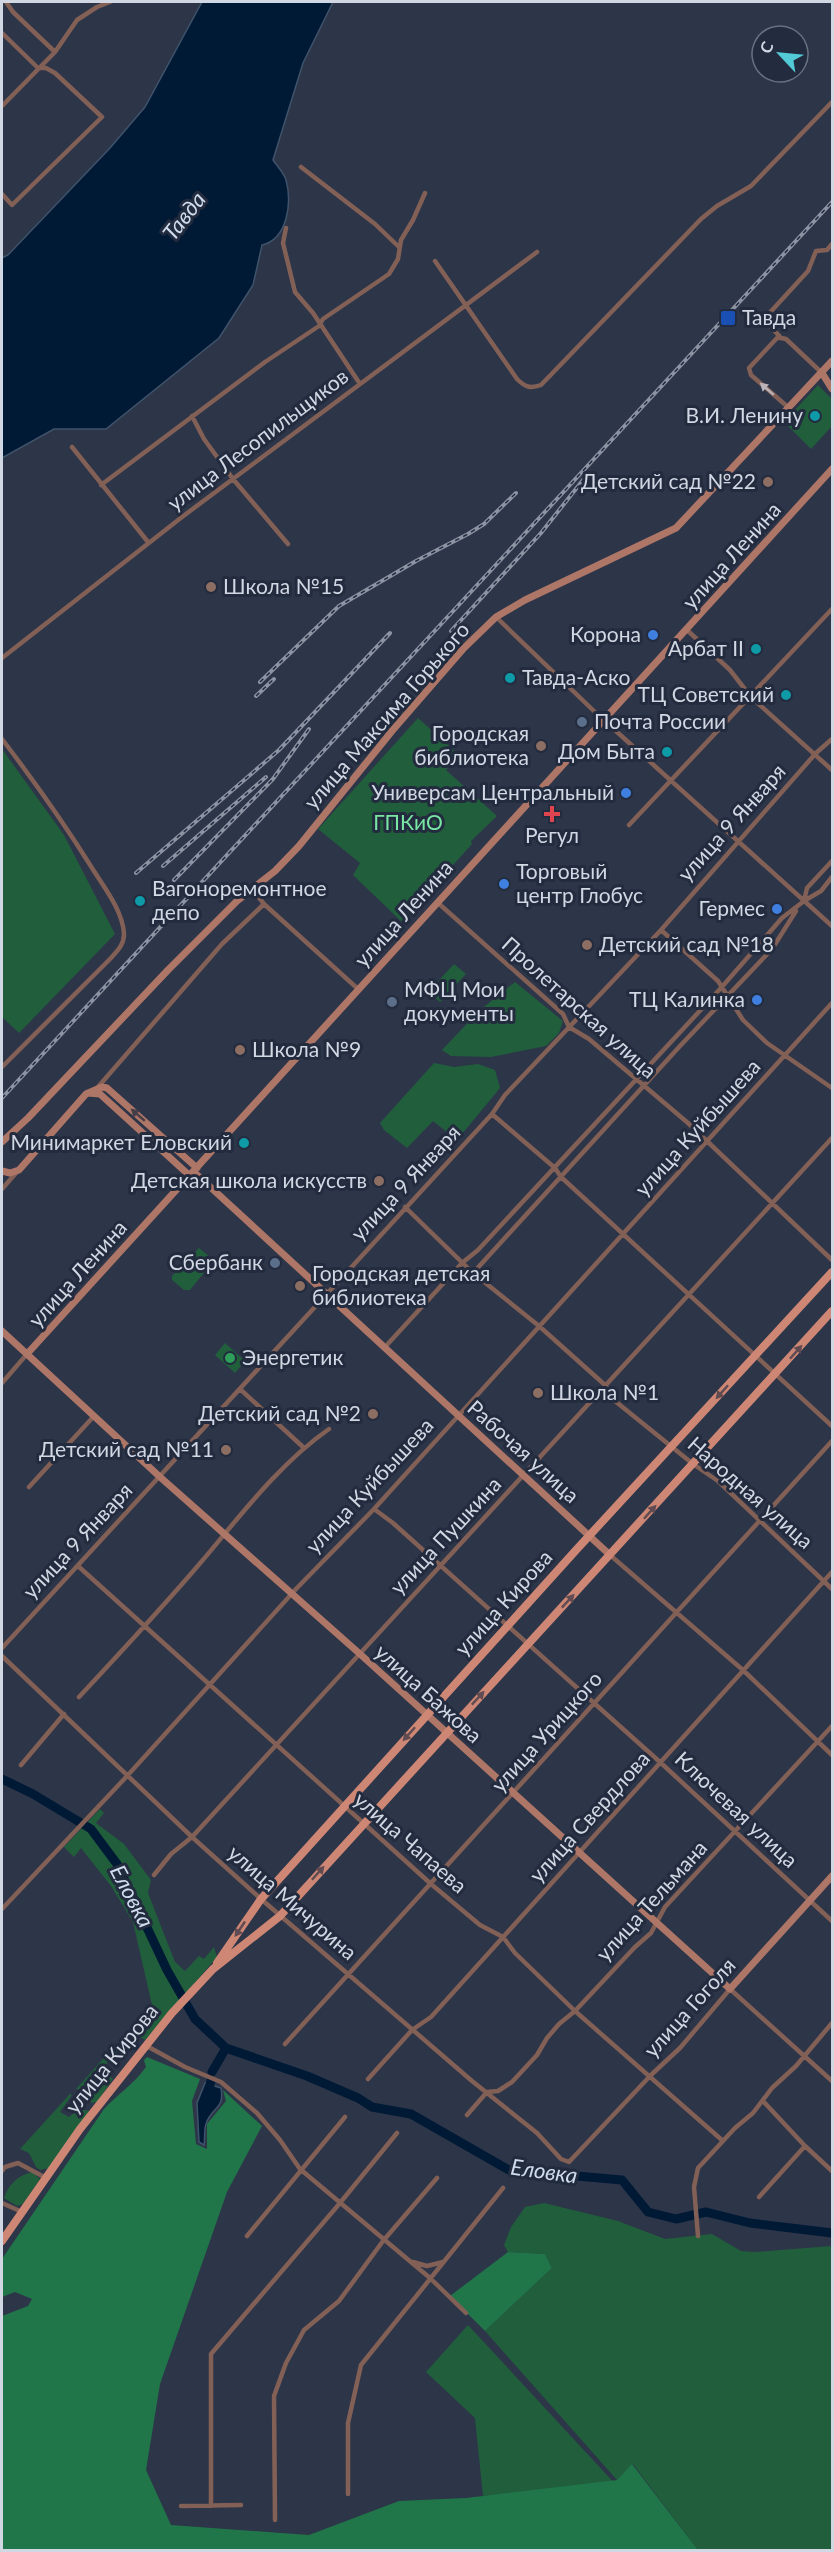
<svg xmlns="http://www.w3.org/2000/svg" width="834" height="2552" viewBox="0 0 834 2552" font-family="Lato,sans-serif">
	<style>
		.green { fill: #215f3c }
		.forest { fill: #207649 }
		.water { fill: #001a36; stroke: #3f536a; stroke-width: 1.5 }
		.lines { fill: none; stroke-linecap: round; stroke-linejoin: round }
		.river { stroke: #001a36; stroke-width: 9 }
		.street { stroke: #836056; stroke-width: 4.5 }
		.secondary { stroke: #ae7667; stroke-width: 7 }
		.primary { stroke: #ce8774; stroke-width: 8 }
		.rail-casing { stroke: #8c93a3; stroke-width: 4 }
		.rail { stroke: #232b3e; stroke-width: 1.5; stroke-dasharray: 4.5; stroke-linecap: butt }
		.oneway { fill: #bab3b9 }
		.oneway2 { fill: #463e48 }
		.oneway3 { fill: #5f4b51 }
		.transit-dot { fill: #1a4fb4; stroke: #232b3e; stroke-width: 2 }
		.culture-dot { fill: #0f9aa8; stroke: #232b3e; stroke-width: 2 }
		.education-dot { fill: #8d6e63; stroke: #232b3e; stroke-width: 2 }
		.shop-dot { fill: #3f7fe0; stroke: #232b3e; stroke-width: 2 }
		.service-dot { fill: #5c6f8a; stroke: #232b3e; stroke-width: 2 }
		.health-dot { fill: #e0444e; stroke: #232b3e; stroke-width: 2 }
		.leisure-dot { fill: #2e9e5b; stroke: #232b3e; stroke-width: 2 }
		.labels { text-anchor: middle; stroke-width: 6; stroke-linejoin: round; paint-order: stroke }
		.poi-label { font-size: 21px; fill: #d1d7e3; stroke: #232b3e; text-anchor: end }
		.street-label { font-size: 21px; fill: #d1d7e3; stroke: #232b3e }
		.park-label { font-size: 21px; fill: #79e7a4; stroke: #232b3e }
		.water-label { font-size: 22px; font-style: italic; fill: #cfddee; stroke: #232b3e }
	</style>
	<rect width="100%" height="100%" fill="#2d3549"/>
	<path class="green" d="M818 385 832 399V426L811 449 784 422Z
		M418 718 459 755 446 770 497 816 471 841 472 844 402 922 353 875 360 863 318 829Z
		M2 749 64 835 115 934 19 1033 2 1017Z
		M454 964 466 974 440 1002 429 991Z
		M515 982 563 1021 559 1033 546 1046 491 1057 451 1056 442 1050 480 1010Z
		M434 1063 454 1067 478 1064 495 1070 500 1088 457 1140 433 1121 407 1148 384 1130 380 1123Z
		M199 1248 211 1258 212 1263 190 1290H184L172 1280V1276Z
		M225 1343 245 1361 235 1373 215 1355Z
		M100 1809 104 1813 96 1823 124 1844 151 1880 148 1893 175 1962 185 1971 199 1956 204 1959 214 1947 217 1957 145 2040 137 2035 132 2026 152 2005 133 1922 111 1886 81 1848 74 1857 64 1847Z
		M129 2030 132 2038 106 2064V2073L113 2079 97 2102 91 2103 85 2090 76 2089Z
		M70 2094 72 2095 60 2112 69 2117 79 2109 90 2111 49 2168 40 2170 36 2167 29 2153 20 2149Z
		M32 2172 40 2179 23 2204 17 2206 4 2198C9 2184 17 2176 32 2172Z
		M544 2203 618 2221 665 2239 712 2234 741 2251 755 2252 832 2246V2550H698L633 2464 617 2480 485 2331 552 2268 545 2254 508 2252 504 2245 511 2227 525 2207Z
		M468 2325 618 2487 483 2496 475 2418 426 2372Z"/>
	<path class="forest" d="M147 2057 200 2079 192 2101 196 2144 207 2149V2124L226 2101 223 2090 262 2126 227 2192 160 2384 146 2470 171 2525 309 2535 399 2501 466 2498 617 2480 632 2464 698 2550H2V2316L28 2306 32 2299 15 2292 2 2297V2259L104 2109C118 2094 134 2084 146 2067L144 2060Z
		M508 2252 545 2254 552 2268 485 2331 450 2296Z"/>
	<path class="water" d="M202 2H333L303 63 273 160C277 166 284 173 286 180 292 202 288 239 262 245L253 285 219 338 106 429H54L2 458V258L8 255 110 148 145 107Z
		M205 2083 221 2088C225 2110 211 2107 206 2124 204 2130 205 2139 204 2145L199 2142 197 2103Z"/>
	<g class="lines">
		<path class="river" d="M2 1779 33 1794 91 1829 117 1864 167 1970 195 2019 226 2048 307 2076 358 2098 372 2107 411 2114 509 2170 622 2180 648 2212 676 2219 706 2212 750 2223 832 2233
			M212 2072 226 2048
			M210 2085 211 2081"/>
		<path class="street" d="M6 2 13 12 55 52
			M2 33 38 68H46L55 73 102 117 12 205 2 194
			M2 106 55 52 77 20 97 7 110 2
			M301 167 375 224 399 247
			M286 228 283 243 295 292 313 313 360 384
			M435 261 517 379C525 387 530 389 541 385L701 219 717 206 751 186 832 102
			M781 338H777L749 368 751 375 789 408
			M822 373 786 339 781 338 764 319 808 271 816 251 827 250 832 244
			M192 416 204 439 233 479 288 544
			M72 447 148 542
			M101 485 265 362 319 326 323 319 389 274 398 259 401 240 413 220 425 193
			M496 617 596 713 832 926
			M687 630 730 670 751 697 832 770
			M2 658 182 517 537 252
			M2 739C34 781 64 823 92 868 104 887 123 911 124 934 124 945 117 951 111 958L2 1067
			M629 825 832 609
			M252 889 264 904 358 989
			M804 901 821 891 832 877
			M437 902 563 1014 569 1027 589 1039 688 1123 832 1260
			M661 930 718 981 743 1020 767 1043 832 1088
			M98 1087 222 944 264 904
			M492 1114 555 1168 561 1177 832 1426
			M2 1189 16 1173
			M405 1207 473 1273 539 1326 605 1385 615 1401 693 1464 718 1481 832 1589
			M473 1273 680 1046 772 949 796 911
			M385 1347 462 1263 478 1250 721 988 782 918 804 901 807 888 832 861
			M2 1383 27 1354
			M240 1389 303 1447
			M29 1487 94 1416
			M374 1509 393 1523 661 1763 832 1921
			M610 1555 744 1671 832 1755
			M78 1566 431 1884 480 1925 503 1937 515 1953 575 2011 723 2141
			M2 1648 492 1114 505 1095 661 930 816 753 832 739
			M2 1656 192 1837 261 1899 472 2081 537 2133 561 2159 569 2162 651 2075 680 2048 730 1989 832 2081
			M79 1697C121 1652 162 1608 202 1561 241 1515 279 1464 329 1429
			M21 1765 64 1714
			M154 1875 171 1854 192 1837 832 1138
			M2 1909 128 1775 296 1589 374 1509 832 1003
			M285 2044 832 1441
			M145 2045 185 2067 221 2082 257 2113 280 2140 300 2169 430 2278 466 2313
			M368 2079 412 2030 431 2017 832 1572
			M763 2101 805 2146 832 2171
			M467 2115 487 2092 498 2091 512 2082 537 2055 547 2038 559 2024 575 2011 635 1947 651 1933 665 1907 832 1726
			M2 2171 5 2167 18 2163 46 2178
			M759 2197 805 2146
			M2 2203 22 2212
			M247 2236 345 2117
			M698 2236 694 2187 698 2168 735 2128 753 2113 772 2088 796 2066 832 2023
			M413 2262 427 2266 443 2262
			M348 2494V2423L361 2365 503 2188
			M181 2506 241 2505
			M211 2506V2354L340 2203 397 2133
			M275 2520 274 2396 286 2363 304 2330 339 2301 383 2241 437 2178"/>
		<path class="secondary" d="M822 373 832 389
			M88 1093 100 1094 190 1176
			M2 1142 28 1118 168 970 237 901 275 871 299 846 392 731 464 648 496 617 525 600 676 528 832 361
			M2 1171 10 1173 19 1170 86 1094 102 1087 107 1088 197 1168
			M194 1172 610 1555
			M2 1331 160 1477 360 1654 730 1989 832 1876
			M27 1354 832 469"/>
		<path class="primary" d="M217 1963 261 1899 577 1549 832 1272
			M2 2241 80 2129 172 2013 213 1969 280 1916 832 1311"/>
		<g class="rail-casing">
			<path id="rail" d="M451 631 541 533 583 480
				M260 682 339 606 416 561 468 534 484 524 516 493
				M256 696 274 679
				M163 866 266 777
				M136 873 279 750 390 633
				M174 880 273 779 309 729
				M2 1098 832 202"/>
		</g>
		<use href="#rail" class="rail"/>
	</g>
	<defs><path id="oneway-solid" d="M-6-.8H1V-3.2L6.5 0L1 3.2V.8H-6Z" transform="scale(1.5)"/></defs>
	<use class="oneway" href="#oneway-solid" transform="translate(767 389) rotate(-139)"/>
	<use class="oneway2" href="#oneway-solid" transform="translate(138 1115) rotate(-139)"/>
	<g class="oneway3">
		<use href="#oneway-solid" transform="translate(796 1352) rotate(-48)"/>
		<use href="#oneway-solid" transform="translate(722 1392) rotate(132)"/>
		<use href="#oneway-solid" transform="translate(650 1512) rotate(-48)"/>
		<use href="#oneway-solid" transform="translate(568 1601) rotate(-47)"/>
		<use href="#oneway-solid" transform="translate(478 1698) rotate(-47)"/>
		<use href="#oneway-solid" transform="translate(409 1734) rotate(132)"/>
		<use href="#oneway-solid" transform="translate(318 1873) rotate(-48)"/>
		<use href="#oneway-solid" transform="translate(240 1929) rotate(124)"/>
	</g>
	<rect class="transit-dot" x="720" y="310" width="16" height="16" rx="3"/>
	<g class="culture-dot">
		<circle cx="815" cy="416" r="6"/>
		<circle cx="756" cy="649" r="6"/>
		<circle cx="510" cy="678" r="6"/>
		<circle cx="786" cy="695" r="6"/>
		<circle cx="667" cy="752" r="6"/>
		<circle cx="140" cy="901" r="6"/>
		<circle cx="244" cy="1143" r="6"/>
	</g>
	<g class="education-dot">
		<circle cx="768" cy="482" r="6"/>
		<circle cx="211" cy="587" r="6"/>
		<circle cx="541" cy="746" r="6"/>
		<circle cx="587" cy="945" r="6"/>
		<circle cx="240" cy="1050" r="6"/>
		<circle cx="379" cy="1181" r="6"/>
		<circle cx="300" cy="1286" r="6"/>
		<circle cx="538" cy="1393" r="6"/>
		<circle cx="373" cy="1414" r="6"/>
		<circle cx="226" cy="1450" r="6"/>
	</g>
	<g class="shop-dot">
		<circle cx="653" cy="635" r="6"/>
		<circle cx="626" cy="793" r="6"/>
		<circle cx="504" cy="884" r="6"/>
		<circle cx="777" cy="909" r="6"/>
		<circle cx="757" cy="1000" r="6"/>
	</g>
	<g class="service-dot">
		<circle cx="582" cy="722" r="6"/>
		<circle cx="392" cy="1002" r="6"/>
		<circle cx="275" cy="1263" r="6"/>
	</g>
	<path class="health-dot" d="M549 805h6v6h6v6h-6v6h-6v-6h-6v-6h6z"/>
	<circle class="leisure-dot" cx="230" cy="1358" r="6"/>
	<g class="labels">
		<g class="poi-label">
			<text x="742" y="325" text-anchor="start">Тавда</text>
			<text x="803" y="423">В.И. Ленину</text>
			<text x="756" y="489">Детский сад №22</text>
			<text x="223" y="594" text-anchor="start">Школа №15</text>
			<text x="641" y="642">Корона</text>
			<text x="744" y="656">Арбат II</text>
			<text x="522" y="685" text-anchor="start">Тавда-Аско</text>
			<text x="774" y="702">ТЦ Советский</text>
			<text x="594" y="729" text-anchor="start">Почта России</text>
			<text x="529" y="741">Городская<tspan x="529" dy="24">библиотека</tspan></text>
			<text x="655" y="759">Дом Быта</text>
			<text x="614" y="800">Универсам Центральный</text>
			<text x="552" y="843" text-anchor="middle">Регул</text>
			<text x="516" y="879" text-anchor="start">Торговый<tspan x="516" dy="24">центр Глобус</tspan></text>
			<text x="152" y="896" text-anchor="start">Вагоноремонтное<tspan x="152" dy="24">депо</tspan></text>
			<text x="765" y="916">Гермес</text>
			<text x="599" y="952" text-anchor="start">Детский сад №18</text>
			<text x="404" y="997" text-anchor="start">МФЦ Мои<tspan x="404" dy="24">документы</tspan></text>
			<text x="745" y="1007">ТЦ Калинка</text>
			<text x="252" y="1057" text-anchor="start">Школа №9</text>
			<text x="232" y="1150">Минимаркет Еловский</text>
			<text x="367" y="1188">Детская школа искусств</text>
			<text x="263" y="1270">Сбербанк</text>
			<text x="312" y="1281" text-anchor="start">Городская детская<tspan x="312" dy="24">библиотека</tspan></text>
			<text x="242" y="1365" text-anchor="start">Энергетик</text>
			<text x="550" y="1400" text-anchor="start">Школа №1</text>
			<text x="361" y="1421">Детский сад №2</text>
			<text x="214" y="1457">Детский сад №11</text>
		</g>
		<g class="street-label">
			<text transform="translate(258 440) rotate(-37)" y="7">улица Лесопильщиков</text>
			<text transform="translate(732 556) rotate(-48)" y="7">улица Ленина</text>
			<text transform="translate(387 716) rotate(-49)" y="7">улица Максима Горького</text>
			<text transform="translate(732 823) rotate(-48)" y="7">улица 9 Января</text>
			<text transform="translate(404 914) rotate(-48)" y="7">улица Ленина</text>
			<text transform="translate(579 1008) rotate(42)" y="7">Пролетарская улица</text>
			<text transform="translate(698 1128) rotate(-48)" y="7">улица Куйбышева</text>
			<text transform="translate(406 1183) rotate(-47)" y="7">улица 9 Января</text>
			<text transform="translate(78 1274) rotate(-48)" y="7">улица Ленина</text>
			<text transform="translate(523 1452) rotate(42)" y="7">Рабочая улица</text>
			<text transform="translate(370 1486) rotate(-47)" y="7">улица Куйбышева</text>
			<text transform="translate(750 1493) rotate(41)" y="7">Народная улица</text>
			<text transform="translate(446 1536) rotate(-47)" y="7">улица Пушкина</text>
			<text transform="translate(78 1541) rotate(-47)" y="7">улица 9 Января</text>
			<text transform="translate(504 1603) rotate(-48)" y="7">улица Кирова</text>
			<text transform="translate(428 1694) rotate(42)" y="7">улица Бажова</text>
			<text transform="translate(547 1732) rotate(-48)" y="7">улица Урицкого</text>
			<text transform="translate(736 1810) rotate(43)" y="7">Ключевая улица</text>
			<text transform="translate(590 1817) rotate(-48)" y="7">улица Свердлова</text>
			<text transform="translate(410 1843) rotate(41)" y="7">улица Чапаева</text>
			<text transform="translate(652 1901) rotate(-48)" y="7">улица Тельмана</text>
			<text transform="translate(292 1903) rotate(41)" y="7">улица Мичурина</text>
			<text transform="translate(690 2008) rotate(-48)" y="7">улица Гоголя</text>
			<text transform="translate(112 2059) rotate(-51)" y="7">улица Кирова</text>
		</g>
		<g class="park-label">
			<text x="408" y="830">ГПКиО</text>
		</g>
		<g class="water-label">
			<text transform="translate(184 216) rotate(-52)" y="8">Тавда</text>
			<text transform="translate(132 1896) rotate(62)" y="8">Еловка</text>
			<text transform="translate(544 2171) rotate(8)" y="8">Еловка</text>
		</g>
	</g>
	<rect width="834" height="2552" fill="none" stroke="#d1d7e3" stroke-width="6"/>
	<g transform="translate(780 54) rotate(296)"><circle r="28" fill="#232b3e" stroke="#697080" stroke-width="1.5"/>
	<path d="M0-4.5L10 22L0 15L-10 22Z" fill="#52cbd7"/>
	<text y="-9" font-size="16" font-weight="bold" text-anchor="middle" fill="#d1d7e3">С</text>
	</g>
</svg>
